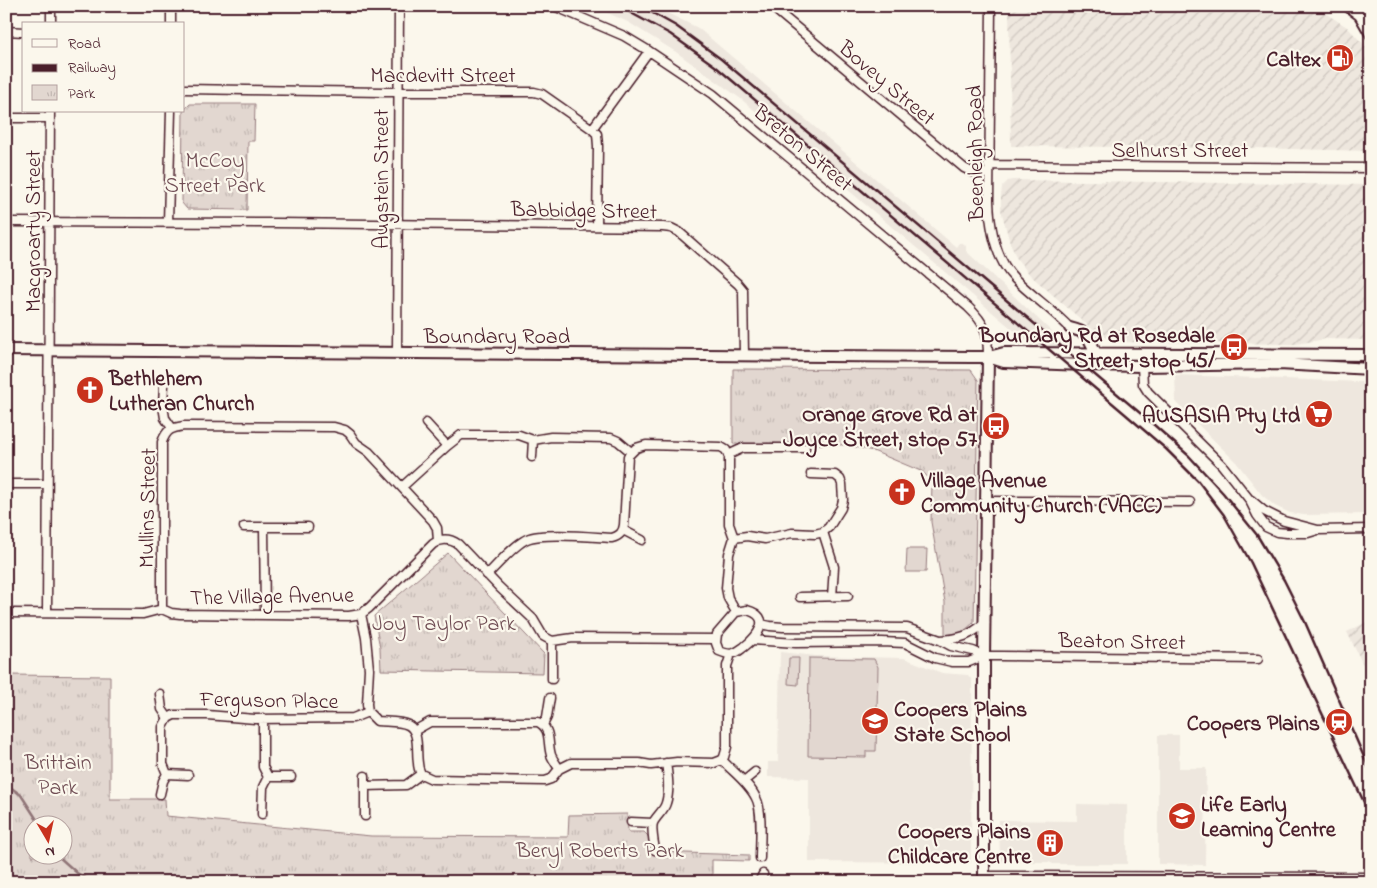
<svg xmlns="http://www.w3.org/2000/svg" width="1377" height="888" viewBox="0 0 1377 888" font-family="'Indie Flower',sans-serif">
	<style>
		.built { fill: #eee7de }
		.industrial { fill: url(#industrial-furrows) }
		.grass { fill: #e2d7d0; stroke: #967b7e }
		.park { fill: url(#park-tufts); stroke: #967b7e; fill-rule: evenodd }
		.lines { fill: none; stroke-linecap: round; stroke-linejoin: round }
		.stream { stroke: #907477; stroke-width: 2.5 }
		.minor-casing { stroke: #4a1f2b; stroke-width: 11 }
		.secondary-casing { stroke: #4a1f2b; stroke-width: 14 }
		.minor { stroke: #fbf7ec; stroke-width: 8 }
		.secondary { stroke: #fbf7ec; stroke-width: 10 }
		.rail { stroke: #4a1f2b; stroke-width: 2.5 }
		.labels { text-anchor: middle; stroke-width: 4.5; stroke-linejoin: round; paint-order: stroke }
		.poi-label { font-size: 22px; font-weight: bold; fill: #4a1f2b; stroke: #fbf7ec; text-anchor: end }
		.street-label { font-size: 22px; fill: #4a1f2b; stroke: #fbf7ec }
		.park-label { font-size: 22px; fill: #704d54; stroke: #fbf7ec }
	</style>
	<defs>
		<pattern id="industrial-furrows" width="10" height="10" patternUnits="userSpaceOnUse" patternTransform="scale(1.25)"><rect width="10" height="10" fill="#eee7de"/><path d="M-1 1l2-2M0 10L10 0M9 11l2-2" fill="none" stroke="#cec6bf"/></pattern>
		<pattern id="park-tufts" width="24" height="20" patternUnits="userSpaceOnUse" patternTransform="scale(1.25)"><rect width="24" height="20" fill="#e2d7d0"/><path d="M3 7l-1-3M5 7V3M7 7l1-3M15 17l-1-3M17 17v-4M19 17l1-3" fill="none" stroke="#c3b8b3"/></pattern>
	</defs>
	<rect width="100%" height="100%" fill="#fbf7ec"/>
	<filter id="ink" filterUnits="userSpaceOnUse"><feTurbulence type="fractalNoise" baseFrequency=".02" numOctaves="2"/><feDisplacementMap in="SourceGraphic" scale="10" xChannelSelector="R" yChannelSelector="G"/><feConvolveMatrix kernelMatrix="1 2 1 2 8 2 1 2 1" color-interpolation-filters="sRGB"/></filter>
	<g filter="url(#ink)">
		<path class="built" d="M592 6H653L698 28 956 247 959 243H963L966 246V251L1069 348 1037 349 1005 323 741 99 676 52 628 22Z
			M1175 375 1362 382 1371 389V512L1368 514 1304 515 1290 513 1275 506 1262 495 1236 462 1176 403Z
			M780 652 816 656 904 658 942 673 968 675 972 680 971 863 809 862V778L768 777V762H778Z
			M1158 735H1179V768H1206L1205 865 1158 864Z
			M1077 804 1127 805V864H1053L1049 862H1000L999 820 1077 821Z"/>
		<path class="industrial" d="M1009 6H1314L1347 27 1371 52V151L1254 148 1011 146Z
			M1012 180 1371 185V340L1326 339 1296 344 1114 342 1092 329 1030 275 1017 259 1010 243 1001 210V196L1002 187 1008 181Z
			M1371 620V681L1347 632Z"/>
		<path class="grass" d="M907 549H927L926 572H906Z
			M789 658H799L798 685 788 684Z
			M809 658 874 659 878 667 876 751H866V757L808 756Z"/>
		<path class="park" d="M190 104H255L254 141H248L247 210 187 209 182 203 183 111Z
			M733 369 971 370 978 380 974 622 962 633 945 635V602L931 522 932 482 923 472 873 451 847 445 810 444H733Z
			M448 553 544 654 543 673 381 670 380 648 374 616Z
			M6 675 110 676V799H165L166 816 371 836 568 837 569 815 627 814 628 832H644L648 836 653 852 749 855V861L712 860V882H6ZM32 826H62V856H32Z"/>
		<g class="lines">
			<path class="stream" d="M6 784 21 795 41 826
				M58 856 77 873 93 882"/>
			<g class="minor-casing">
				<path id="minor" d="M554 6 624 36 649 51 713 94 968 307C986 324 988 333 988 357
					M771 6 964 168 972 172 988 174
					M991 6 989 201C990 228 995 259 1015 279 1032 296 1053 310 1070 328
					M51 24V6
					M171 24V6
					M6 31 24 32
					M184 89 384 92H534L542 94 592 129 597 134 598 146 597 226
					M6 118H50
					M592 129 649 51
					M988 165 1371 168
					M6 222 276 223 663 227 671 228 679 232 738 284 743 290 744 355
					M168 222 171 111
					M397 353 399 6
					M1142 366 1143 384 1148 392 1222 465 1249 499 1257 515 1266 527 1277 532 1287 533H1308L1318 530 1371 529
					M164 384 163 406 165 418 172 428
					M426 423 447 446
					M728 455 743 448H805
					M532 457 533 440
					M6 484H47
					M402 487 447 446 461 435H519L533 440 551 437 611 438 618 441 631 452
					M1251 500 1264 511 1284 521 1318 530
					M986 501 1190 502
					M244 527H308
					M264 527 265 614
					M623 530 642 540
					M823 532 834 567 832 597
					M734 538 747 536 765 539 792 533 815 534 823 532 829 527 841 508 843 500 842 484 840 479 835 475 811 474
					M487 575C497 565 515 544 527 539 543 532 593 537 612 538 619 536 623 533 624 525L628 456 636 448 646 445 721 447 726 450 729 457V524L734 538 729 554 726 588 728 598 736 612
					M800 597 848 596
					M162 609 171 613 180 614 349 616 361 614 369 608 433 544C441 538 449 538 458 544L499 587 533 619 543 636 552 641 573 638 715 639
					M162 609V442C167 429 171 428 184 426L334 427 345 430 350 434 356 443 369 452 433 521 437 528 438 541
					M747 610C773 617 758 636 744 647 741 649 738 652 734 653 729 655 724 653 719 651L716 643 717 634 736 612Z
					M6 613 143 614 162 609
					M47 613 50 111
					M361 614 366 638 369 669 367 704 368 712 377 721C387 722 400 721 408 725 420 731 416 752 418 763 418 766 419 770 421 774L432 779 545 781 551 779 559 769 571 763H639L651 765 677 762 714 763 722 760 724 757 727 747V666L731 654
					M761 624 770 626 783 627 907 628 940 640 951 646 973 651 984 656
					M753 640 796 643 882 642 905 643 935 658 952 662H969L984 656H1001L1258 659
					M940 640C961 639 969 636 985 623
					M552 679V641
					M160 694 162 709 168 718
					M543 725 547 717 550 698
					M414 731 430 722H538C552 729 547 743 551 755 553 760 557 765 559 769
					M722 760C733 772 749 783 756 798 763 811 760 842 760 858
					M188 775 167 774 163 764V727L168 718 174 715H207L255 719 353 718 368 712
					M365 776V816
					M268 777H291
					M744 781 755 772
					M365 786 406 785 421 774
					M160 794 163 781 167 774
					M262 814 263 787 268 777 263 767V718
					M631 822 653 823
					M655 850C654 843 651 829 653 823 656 816 664 811 666 803 670 791 668 776 666 763
					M984 876 1371 877
					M759 882 763 874"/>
			</g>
			<g class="secondary-casing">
				<path id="secondary" d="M1348 6 1360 15 1371 21
					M1360 15 1371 34
					M1070 328C1090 333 1087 336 1096 353
					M6 350 972 357H988L1004 362 1084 365 1142 366 1279 364 1371 369
					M989 357 1004 353 1371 355
					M984 882V656L988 357"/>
			</g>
			<use href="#minor" class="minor"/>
			<use href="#secondary" class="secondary"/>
			<path class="rail" d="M618 6 670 34 715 66 1124 413 1166 449 1198 481 1224 515 1251 563 1371 817
				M640 6 676 26 721 59 1153 424 1189 456 1223 493 1257 535 1284 580 1305 622 1371 773"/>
		</g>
	</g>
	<defs>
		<g id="fuel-disc" transform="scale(1.4375)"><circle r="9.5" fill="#c8321e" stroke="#fbf7ec"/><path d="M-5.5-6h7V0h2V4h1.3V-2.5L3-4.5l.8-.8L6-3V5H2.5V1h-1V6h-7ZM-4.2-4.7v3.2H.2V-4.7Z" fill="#fff"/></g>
		<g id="bus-disc" transform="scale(1.4375)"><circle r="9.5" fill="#c8321e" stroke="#fbf7ec"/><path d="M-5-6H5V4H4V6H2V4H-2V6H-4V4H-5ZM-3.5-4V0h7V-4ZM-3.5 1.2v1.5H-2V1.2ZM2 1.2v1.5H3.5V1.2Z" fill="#fff"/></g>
		<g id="church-disc" transform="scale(1.4375)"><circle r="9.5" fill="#c8321e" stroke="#fbf7ec"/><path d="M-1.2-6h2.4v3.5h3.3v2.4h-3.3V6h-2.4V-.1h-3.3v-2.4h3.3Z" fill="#fff"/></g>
		<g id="supermarket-disc" transform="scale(1.4375)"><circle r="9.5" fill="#c8321e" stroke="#fbf7ec"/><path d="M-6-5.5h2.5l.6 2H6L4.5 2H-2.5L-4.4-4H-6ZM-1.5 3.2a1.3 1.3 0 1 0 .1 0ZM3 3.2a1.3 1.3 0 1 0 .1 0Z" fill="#fff"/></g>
		<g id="school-disc" transform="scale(1.4375)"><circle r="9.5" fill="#c8321e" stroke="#fbf7ec"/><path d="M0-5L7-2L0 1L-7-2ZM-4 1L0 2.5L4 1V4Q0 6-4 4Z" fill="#fff"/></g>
		<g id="station-disc" transform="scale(1.4375)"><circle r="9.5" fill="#c8321e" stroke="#fbf7ec"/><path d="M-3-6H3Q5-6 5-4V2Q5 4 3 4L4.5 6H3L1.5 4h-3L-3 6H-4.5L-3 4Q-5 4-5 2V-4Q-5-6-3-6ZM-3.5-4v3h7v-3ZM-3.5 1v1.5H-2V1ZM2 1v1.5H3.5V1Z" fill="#fff"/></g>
		<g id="building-disc" transform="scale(1.4375)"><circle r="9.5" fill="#c8321e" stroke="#fbf7ec"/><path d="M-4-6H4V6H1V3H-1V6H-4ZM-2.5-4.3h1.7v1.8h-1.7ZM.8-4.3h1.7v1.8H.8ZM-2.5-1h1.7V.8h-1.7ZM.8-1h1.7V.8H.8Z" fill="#fff"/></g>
	</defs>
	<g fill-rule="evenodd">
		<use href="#fuel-disc" x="1340" y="58"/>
		<use href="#bus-disc" x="1234" y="347"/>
		<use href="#church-disc" x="90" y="390"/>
		<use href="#supermarket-disc" x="1319" y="414"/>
		<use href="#bus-disc" x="996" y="426"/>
		<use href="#church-disc" x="902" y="492"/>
		<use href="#school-disc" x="875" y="721"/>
		<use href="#station-disc" x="1339" y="722"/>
		<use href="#school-disc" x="1182" y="816"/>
		<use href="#building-disc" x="1050" y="843"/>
	</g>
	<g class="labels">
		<g class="poi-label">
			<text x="1321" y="66">Caltex</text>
			<text x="1215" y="342">Boundary Rd at Rosedale<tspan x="1215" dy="25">Street, stop 45/</tspan></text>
			<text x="109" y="385" text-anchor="start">Bethlehem<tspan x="109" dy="25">Lutheran Church</tspan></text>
			<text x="977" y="421">Orange Grove Rd at<tspan x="977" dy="25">Joyce Street, stop 57</tspan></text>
			<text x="1300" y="422">AUSASIA Pty Ltd</text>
			<text x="921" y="487" text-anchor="start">Village Avenue<tspan x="921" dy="25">Community Church (VACC)</tspan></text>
			<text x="894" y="716" text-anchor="start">Coopers Plains<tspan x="894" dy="25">State School</tspan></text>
			<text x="1320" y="730">Coopers Plains</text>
			<text x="1201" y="811" text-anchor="start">Life Early<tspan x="1201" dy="25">Learning Centre</tspan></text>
			<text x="1031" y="838">Coopers Plains<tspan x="1031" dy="25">Childcare Centre</tspan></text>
		</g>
		<g class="street-label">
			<text x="443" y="82">Macdevitt Street</text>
			<text transform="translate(888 82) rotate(40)" y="8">Bovey Street</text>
			<text transform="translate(804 147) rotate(40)" y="8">Breton Street</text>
			<text x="1180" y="157">Selhurst Street</text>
			<text transform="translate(974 153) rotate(-91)" y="8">Beenleigh Road</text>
			<text transform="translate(380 179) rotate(-90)" y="8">Augstein Street</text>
			<text transform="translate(584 209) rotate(1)" y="8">Babbidge Street</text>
			<text transform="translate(32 231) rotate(-90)" y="8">Macgroarty Street</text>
			<text x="497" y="343">Boundary Road</text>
			<text transform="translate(146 508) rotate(-89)" y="8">Mullins Street</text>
			<text transform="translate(272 595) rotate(-1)" y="8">The Village Avenue</text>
			<text transform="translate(1122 640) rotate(1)" y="8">Beaton Street</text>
			<text transform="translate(269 699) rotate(1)" y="8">Ferguson Place</text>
		</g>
		<g class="park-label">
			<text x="215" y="167">McCoy<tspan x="215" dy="25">Street Park</tspan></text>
			<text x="444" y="630">Joy Taylor Park</text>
			<text x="58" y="769">Brittain<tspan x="58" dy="25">Park</tspan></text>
			<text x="600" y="857">Beryl Roberts Park</text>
		</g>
	</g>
	<rect width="1377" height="888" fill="none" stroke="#fbf7ec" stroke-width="25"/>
	<rect x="12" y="12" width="1352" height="863" fill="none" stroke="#4a1f2b" stroke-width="2" filter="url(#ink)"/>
	<rect x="22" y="22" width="162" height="90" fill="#fbf7ec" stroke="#b4a19f"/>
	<rect x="32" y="39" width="25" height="8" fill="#fbf7ec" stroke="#b4a19f"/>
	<text x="68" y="48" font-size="15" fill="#4a1f2b">Road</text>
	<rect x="32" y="64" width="25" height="8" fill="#4a1f2b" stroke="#b4a19f"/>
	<text x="68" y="72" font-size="15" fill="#4a1f2b">Railway</text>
	<rect x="32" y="85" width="25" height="15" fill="url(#park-tufts)" stroke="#b4a19f"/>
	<text x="68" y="98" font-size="15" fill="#4a1f2b">Park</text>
	<g transform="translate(48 840) rotate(171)"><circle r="24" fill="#fbf7ec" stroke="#b4a19f"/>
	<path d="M0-4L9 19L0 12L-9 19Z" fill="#c8321e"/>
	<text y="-8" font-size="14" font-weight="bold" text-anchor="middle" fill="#4a1f2b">N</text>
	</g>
</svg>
